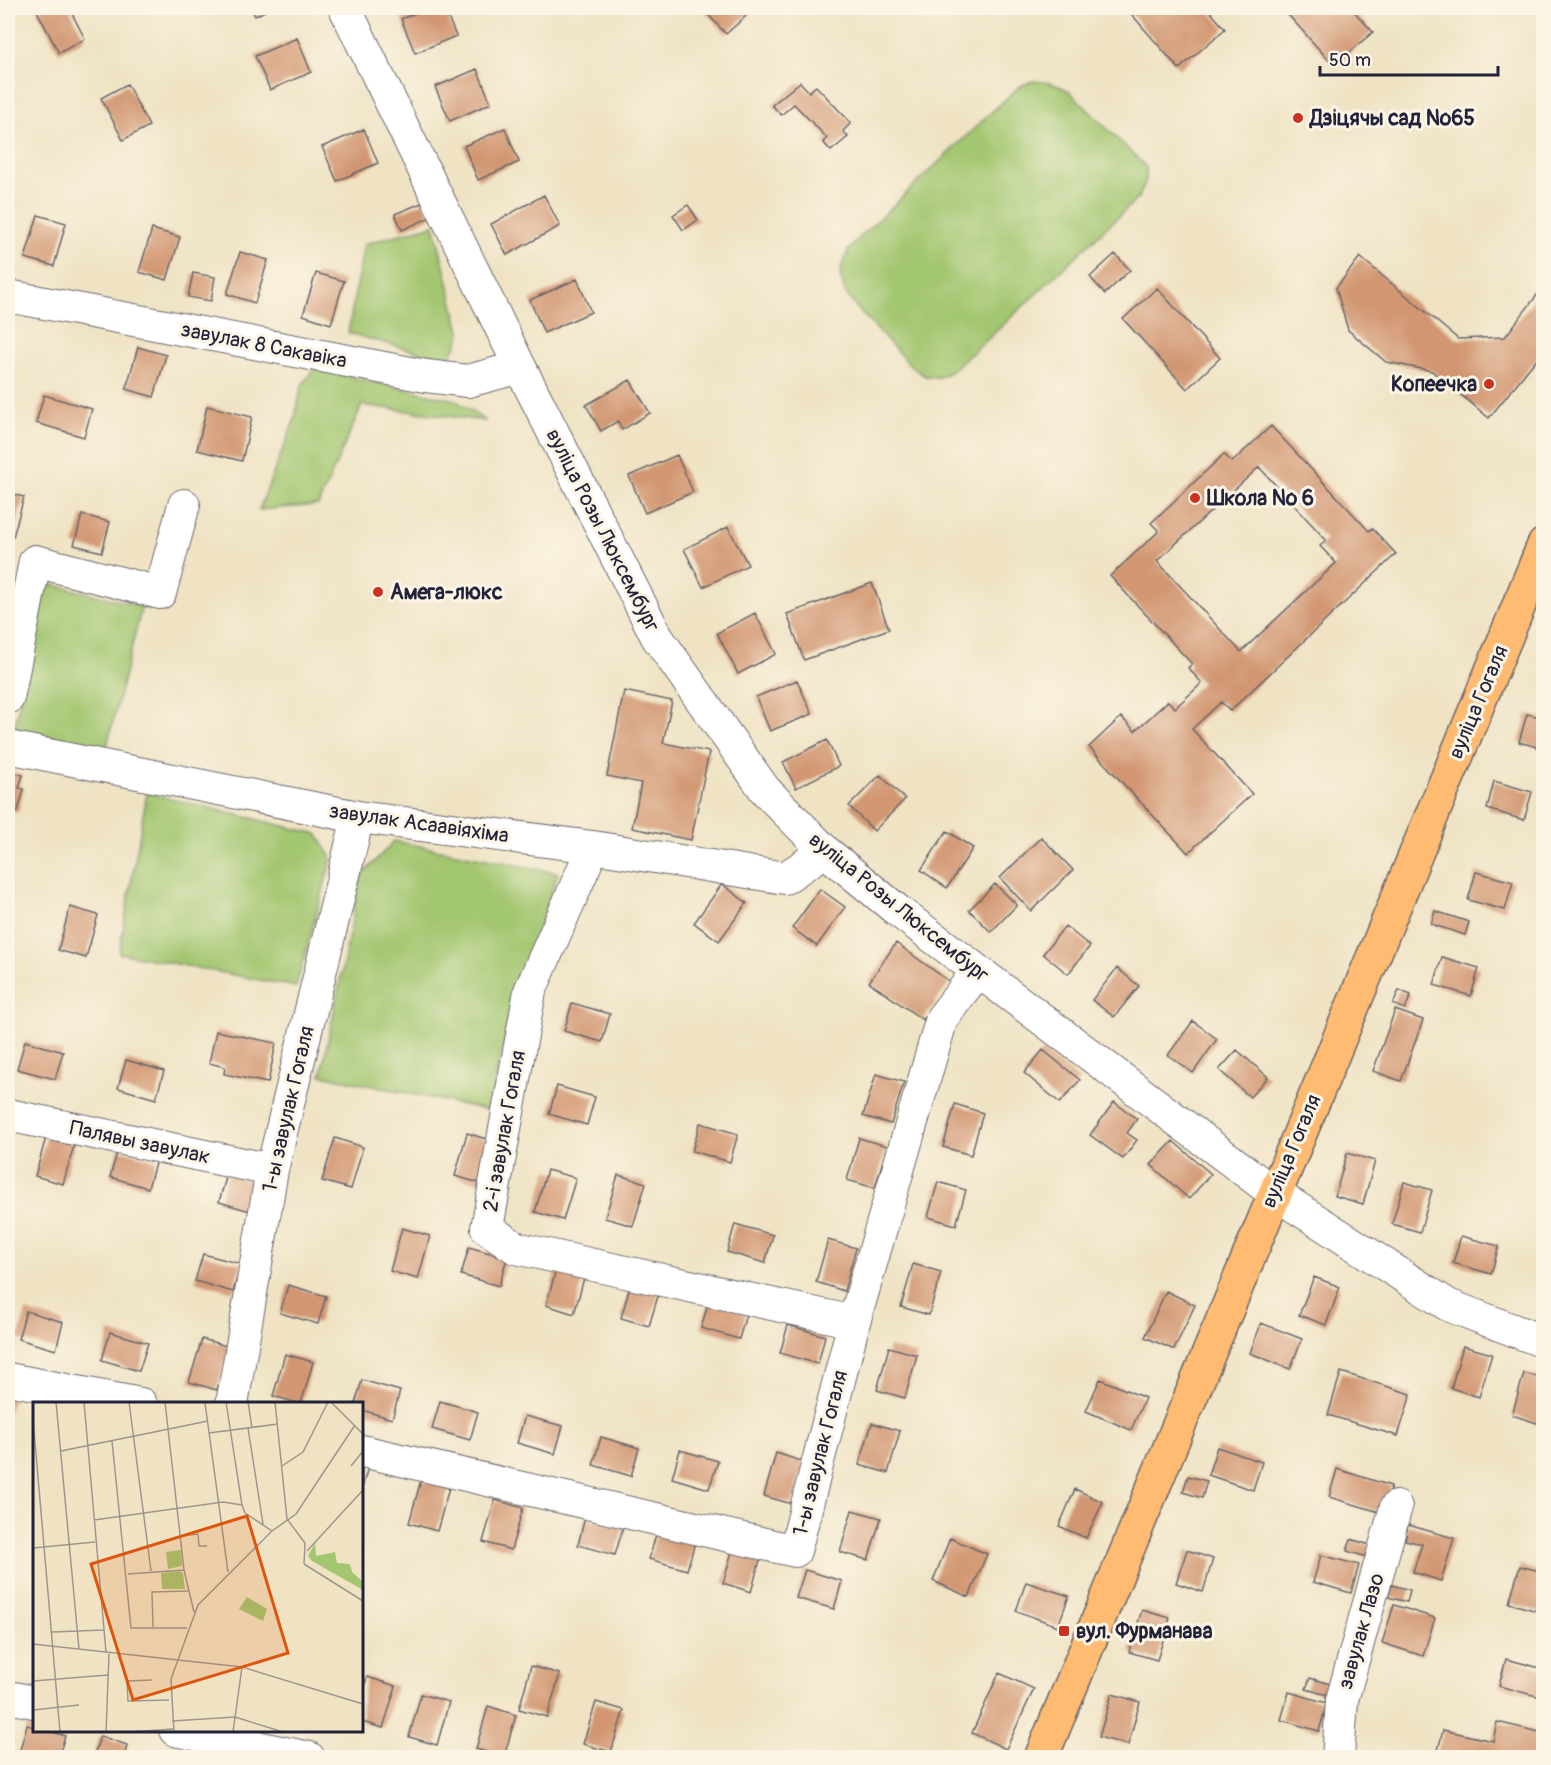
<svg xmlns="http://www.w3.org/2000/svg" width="1551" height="1765" viewBox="0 0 1551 1765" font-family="Pangolin,sans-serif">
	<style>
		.green { fill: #a3c670; stroke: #627456; stroke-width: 1.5 }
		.building { fill: #d29772; fill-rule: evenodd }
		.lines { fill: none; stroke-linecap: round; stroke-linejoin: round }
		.minor-casing { stroke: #6a666b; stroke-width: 34 }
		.major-casing { stroke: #6a666b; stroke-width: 36 }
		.minor { stroke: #fff; stroke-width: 32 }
		.major { stroke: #ffbb71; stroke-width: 33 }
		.poi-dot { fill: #c8321e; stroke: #fcf5e5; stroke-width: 2 }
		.labels { text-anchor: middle; stroke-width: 6; stroke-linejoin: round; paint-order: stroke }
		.poi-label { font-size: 21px; font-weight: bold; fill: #22223b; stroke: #fcf5e5; text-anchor: start }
		.street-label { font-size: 21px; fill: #22223b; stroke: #fcf5e5 }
		.inset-road { fill: none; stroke: #9d968d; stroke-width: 1.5 }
		.view { fill: #de560e; fill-opacity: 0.15; stroke: #de560e; stroke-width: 3 }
		.inset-edge { fill: none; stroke: #22223b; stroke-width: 3 }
	</style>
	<rect width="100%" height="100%" fill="#fcf5e5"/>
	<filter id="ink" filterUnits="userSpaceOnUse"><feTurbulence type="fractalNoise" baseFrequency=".0167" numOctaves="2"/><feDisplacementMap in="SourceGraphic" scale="12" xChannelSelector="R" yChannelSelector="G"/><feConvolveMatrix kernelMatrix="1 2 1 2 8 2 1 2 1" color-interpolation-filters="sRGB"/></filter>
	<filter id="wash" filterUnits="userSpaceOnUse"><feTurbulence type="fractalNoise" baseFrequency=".008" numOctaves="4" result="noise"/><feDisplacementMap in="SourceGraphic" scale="24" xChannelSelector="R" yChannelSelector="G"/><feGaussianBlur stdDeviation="1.35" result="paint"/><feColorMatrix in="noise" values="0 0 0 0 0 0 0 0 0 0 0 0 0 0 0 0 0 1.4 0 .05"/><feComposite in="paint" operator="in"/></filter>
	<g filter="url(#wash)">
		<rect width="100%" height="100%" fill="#efe3c4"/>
		<path class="green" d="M1032 81C1046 81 1057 84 1069 91L1146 167V180L1139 197 988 339 950 372 939 377 925 376 912 367 855 306 845 292 840 275 842 266 848 251 860 237 1001 103 1019 87Z
			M434 225 461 336 448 360 348 333 364 244Z
			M314 369 455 400 486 421 362 405 318 505 259 510 294 421 302 385Z
			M45 583 142 606 106 749 14 729Z
			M147 793 317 834 332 858 296 987 119 953Z
			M394 841 558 873 516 993 488 1110 321 1075 361 876Z"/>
		<g id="blocks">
			<path class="building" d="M43 8H69L85 39 59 53 37 11Z
				M251 8H271L255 16Z
				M428 8H444L456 36 415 53 401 19Z
				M702 8H755L726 34Z
				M1126 8H1207L1225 29 1179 69Z
				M1282 8H1351L1373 32 1334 66Z
				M297 38 311 72 270 90 255 56Z
				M477 69 491 103 450 121 435 87Z
				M800 82 809 92 816 86 851 123 843 131 848 137 831 151 823 142 827 138 794 104 781 115 772 105Z
				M127 84 149 126 123 140 101 98Z
				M505 128 519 162 478 180 464 146Z
				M364 129 378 163 337 181 322 147Z
				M544 195 560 226 507 255 491 224Z
				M424 202 431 217 402 230 395 214Z
				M688 205 698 220 683 230 673 215Z
				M38 215 66 223 54 266 25 258Z
				M152 229 180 237 167 280 139 272Z
				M240 252 268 260 255 303 227 294Z
				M1115 254 1130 270 1105 294 1090 277Z
				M1360 257 1458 339 1505 337 1544 286V358L1535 361 1489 418 1432 371 1386 362 1348 330 1336 288Z
				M193 273 215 277 211 301 188 297Z
				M316 273 344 281 331 324 303 315Z
				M577 279 591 312 544 333 530 300Z
				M1157 288 1220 358 1187 389 1123 319Z
				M138 347 166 355 154 397 126 389Z
				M630 380 650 413 622 430 618 421 601 431 586 405Z
				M44 395 92 409 84 437 36 423Z
				M207 406 252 417 242 461 197 450Z
				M1271 426 1369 531 1372 528 1396 554 1230 711 1221 702 1192 729 1252 794 1188 853 1089 747 1121 717 1135 731 1168 701 1175 708 1202 683 1188 668 1192 664 1110 576 1159 531 1151 523 1224 454 1232 462ZM1259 467 1326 540 1320 546 1336 563 1241 652 1157 561Z
				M677 455 693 492 645 513 629 476Z
				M8 493 24 497 13 537 8 536Z
				M82 515 110 522 102 552 74 545Z
				M728 527 748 565 703 587 684 549Z
				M872 583 889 629 804 660 787 614Z
				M755 613 776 654 738 674 717 633Z
				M797 680 812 714 770 731 756 697Z
				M624 691 672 701 663 743 709 752 691 840 632 828 641 783 607 776Z
				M1527 714 1544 718V749L1519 742Z
				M827 740 839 766 796 788 783 762Z
				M8 771 23 775 19 788 24 789 18 812 8 809Z
				M880 775 905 799 874 831 849 806Z
				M1494 781 1532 792 1524 820 1487 809Z
				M947 831 973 848 947 888 921 870Z
				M1041 837 1073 870 1031 911 1000 878Z
				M1476 872 1513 882 1505 910 1468 900Z
				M722 884 747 903 719 941 694 923Z
				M995 884 1017 905 991 932 969 910Z
				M820 889 845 907 817 946 792 928Z
				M70 907 98 915 86 958 58 950Z
				M1435 911 1469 922 1465 935 1431 924Z
				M1065 926 1090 946 1068 974 1043 954Z
				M896 943 950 982 923 1020 869 982Z
				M1442 957 1479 968 1471 996 1434 985Z
				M1117 968 1139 986 1114 1017 1092 1000Z
				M1399 990 1411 995 1405 1009 1393 1004Z
				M572 1003 610 1014 602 1042 564 1031Z
				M1395 1010 1423 1020 1401 1081 1373 1071Z
				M1193 1021 1217 1039 1193 1073 1168 1055Z
				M216 1031 276 1043 268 1083 224 1074 225 1067 209 1063Z
				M25 1041 63 1052 55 1079 17 1069Z
				M1043 1050 1080 1080 1060 1103 1024 1073Z
				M1237 1050 1268 1077 1250 1097 1219 1070Z
				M126 1060 164 1071 156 1099 118 1088Z
				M876 1074 904 1082 891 1124 863 1116Z
				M557 1086 595 1097 587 1125 549 1114Z
				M1114 1102 1137 1119 1127 1133 1137 1140 1123 1159 1090 1135Z
				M955 1104 983 1113 971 1155 943 1147Z
				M700 1123 738 1134 730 1162 692 1151Z
				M467 1133 496 1142 483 1184 455 1176Z
				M47 1134 75 1142 63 1184 35 1176Z
				M335 1138 363 1147 351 1189 322 1181Z
				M859 1138 887 1146 875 1188 847 1180Z
				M1173 1141 1211 1174 1189 1199 1151 1165Z
				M118 1149 156 1160 148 1188 110 1177Z
				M1347 1153 1375 1161 1363 1204 1335 1196Z
				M547 1170 576 1178 563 1220 535 1212Z
				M227 1174 264 1185 257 1213 219 1202Z
				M618 1175 646 1183 633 1226 605 1218Z
				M938 1182 966 1190 956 1225 928 1217Z
				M1404 1182 1432 1190 1420 1232 1392 1224Z
				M735 1224 773 1235 765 1263 727 1252Z
				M402 1228 430 1236 418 1279 390 1271Z
				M1461 1236 1499 1246 1491 1274 1453 1263Z
				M828 1240 856 1248 844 1291 816 1282Z
				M469 1247 507 1258 499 1286 461 1275Z
				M203 1254 241 1264 233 1292 195 1281Z
				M558 1263 586 1271 574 1314 546 1305Z
				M913 1264 941 1272 929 1315 901 1307Z
				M633 1275 662 1283 649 1326 621 1318Z
				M1314 1277 1340 1287 1326 1325 1299 1315Z
				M288 1285 326 1296 318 1324 280 1313Z
				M1166 1291 1195 1305 1174 1350 1145 1337Z
				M709 1300 747 1311 739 1339 701 1328Z
				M26 1311 63 1322 56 1350 18 1339Z
				M1261 1323 1302 1339 1290 1369 1250 1353Z
				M788 1325 825 1336 818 1364 780 1353Z
				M110 1332 148 1343 139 1371 102 1360Z
				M202 1339 230 1347 217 1390 189 1382Z
				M1463 1346 1492 1354 1479 1397 1451 1388Z
				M889 1347 917 1355 905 1398 877 1390Z
				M285 1354 313 1362 301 1404 273 1396Z
				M1341 1372 1411 1394 1398 1436 1328 1415Z
				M1524 1373 1544 1378V1411L1540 1424 1512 1415Z
				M1100 1379 1145 1398 1131 1430 1086 1411Z
				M362 1380 400 1391 392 1419 362 1410V1404H355Z
				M8 1396 13 1398 8 1415Z
				M440 1401 478 1412 470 1440 432 1429Z
				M525 1416 563 1426 555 1454 517 1443Z
				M872 1423 900 1431 888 1473 859 1465Z
				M601 1437 639 1448 631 1476 593 1465Z
				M1217 1447 1262 1462 1253 1490 1208 1475Z
				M680 1450 718 1461 709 1489 672 1478Z
				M776 1453 804 1462 792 1504 764 1496Z
				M362 1465 368 1467 362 1488Z
				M1337 1469 1391 1486 1383 1513 1329 1497Z
				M1188 1476 1207 1481 1202 1498 1183 1492Z
				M421 1480 449 1488 437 1531 409 1523Z
				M1075 1489 1103 1502 1086 1538 1059 1526Z
				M495 1500 523 1508 511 1550 483 1542Z
				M852 1510 881 1518 868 1560 840 1552Z
				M585 1517 623 1528 615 1555 578 1545Z
				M1408 1525 1454 1538 1441 1581 1413 1572 1422 1544 1405 1540Z
				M657 1531 695 1542 687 1570 649 1559Z
				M950 1538 987 1554 969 1597 933 1581Z
				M1351 1539 1373 1546 1370 1558 1347 1551Z
				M735 1541 763 1549 751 1592 723 1583Z
				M1187 1550 1213 1559 1203 1592 1176 1583Z
				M1321 1555 1359 1565 1351 1593 1313 1582Z
				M1520 1566 1544 1572V1613L1509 1603Z
				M805 1570 842 1581 834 1609 796 1598Z
				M1026 1582 1069 1596 1058 1626 1016 1611Z
				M1392 1585 1410 1590 1407 1602 1388 1597Z
				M1394 1605 1435 1618 1423 1656 1382 1643Z
				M1142 1610 1170 1618 1157 1660 1129 1652Z
				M1506 1659 1544 1669V1698L1499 1686Z
				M531 1666 560 1674 547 1717 519 1709Z
				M999 1673 1034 1689 1006 1749 972 1733Z
				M367 1677 396 1686 383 1728 362 1722V1697Z
				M1310 1678 1337 1686 1334 1697 1306 1689Z
				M1289 1692 1327 1703 1319 1731 1281 1720Z
				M421 1694 449 1702 437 1745 409 1737Z
				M1112 1694 1140 1702 1128 1745 1099 1737Z
				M596 1702 624 1710 611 1752 583 1744Z
				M488 1706 516 1715 504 1757 476 1749Z
				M1497 1722 1544 1733 1539 1758H1436L1443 1730 1493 1741Z
				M27 1725 34 1727V1730H47L65 1736 58 1758H36L19 1753Z
				M100 1736 127 1745 124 1758H93Z"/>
		</g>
	</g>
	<g filter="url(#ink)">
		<use href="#blocks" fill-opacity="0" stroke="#6a666b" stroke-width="1.5"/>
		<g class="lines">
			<g class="minor-casing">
				<path id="minor" d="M345 8 520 367 657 637 765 790 825 851 898 911 1274 1193 1448 1305 1544 1342
					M8 296 426 376 468 381 520 367
					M8 698 35 561 160 593 184 505
					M8 747 358 817 593 847 785 878 825 851
					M593 847 530 991 487 1228 516 1248 854 1322
					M8 1115 272 1170
					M8 1379 141 1404
					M232 1404 272 1170 358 817
					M362 1451 795 1551 854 1322 942 1018 977 972
					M8 1697 34 1702
					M175 1730 309 1758
					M1338 1758 1342 1700 1396 1507"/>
			</g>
			<g class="major-casing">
				<path id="major" d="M1041 1758 1544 545"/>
			</g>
			<use href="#minor" class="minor"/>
			<use href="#major" class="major"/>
		</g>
	</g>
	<g class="poi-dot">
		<circle cx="1298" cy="118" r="6"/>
		<circle cx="1489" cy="384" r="6"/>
		<circle cx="1195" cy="498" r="6"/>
		<circle cx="378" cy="592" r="6"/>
		<rect x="1058" y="1625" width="12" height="12" rx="3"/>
	</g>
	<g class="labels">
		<g class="poi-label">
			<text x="1310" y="125">Дзіцячы сад №65</text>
			<text x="1477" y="391" text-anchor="end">Копеечка</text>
			<text x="1207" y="505">Школа № 6</text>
			<text x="390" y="599">Амега-люкс</text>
			<text x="1076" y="1638">вул. Фурманава</text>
		</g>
		<g class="street-label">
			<text transform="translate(264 345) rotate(11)" y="7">завулак 8 Сакавіка</text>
			<text transform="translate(603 530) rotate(63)" y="7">вуліца Розы Люксембург</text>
			<text transform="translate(1478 702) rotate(-67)" y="7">вуліца Гогаля</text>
			<text transform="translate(419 823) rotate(8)" y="7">завулак Асаавіяхіма</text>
			<text transform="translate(899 907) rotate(39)" y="7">вуліца Розы Люксембург</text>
			<text transform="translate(288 1109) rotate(-77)" y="7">1-ы завулак Гогаля</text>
			<text transform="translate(504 1131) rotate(-80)" y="7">2-і завулак Гогаля</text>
			<text transform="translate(140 1142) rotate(12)" y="7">Палявы завулак</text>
			<text transform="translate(1291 1151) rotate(-67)" y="7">вуліца Гогаля</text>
			<text transform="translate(820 1453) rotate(-76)" y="7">1-ы завулак Гогаля</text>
			<text transform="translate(1361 1631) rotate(-74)" y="7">завулак Лазо</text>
		</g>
	</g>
	<g transform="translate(33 1402)">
		<rect width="330" height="330" fill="#efe3c4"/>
		<path d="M282 141 283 154 302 150 304 161 317 162 319 170 330 180V188L279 159 275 154ZM148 148 149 164 135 167 133 150ZM146 169 150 171 152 187H129L128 171ZM214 195 234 207 230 219 206 207Z" fill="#a3c670"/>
		<path class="inset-road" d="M23 0 46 247M51 0 73 250M96 0 118 169M132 0 151 168 161 210M193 0 209 103 212 111 239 129M215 0 219 26M242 0 254 117 272 141 271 162M298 0 330 32M172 1 195 170M0 17 27 330M215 26 230 122M176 31 245 22M79 39 98 226H154M28 49 175 19M249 64 270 50 295 0M318 64 330 49M61 118 190 100 209 103M148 134 165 132 166 144H174M0 146 62 140M274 149 330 88M271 162 330 199M95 172 151 168M120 225 119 190 155 189M19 230 71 228M0 242 209 265 330 302M119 278 94 279 95 299 136 298M0 279 75 273M0 308 46 303M139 319 202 315 250 330M73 330 76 252M96 330 140 327M141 330 138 277 165 203 239 129 263 112 322 23M200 330 209 265"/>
		<path class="view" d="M214 114 255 251 100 298 58 162Z"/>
		<rect width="330" height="330" class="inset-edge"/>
	</g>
	<rect width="1551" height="1765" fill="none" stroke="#fcf5e5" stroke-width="30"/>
	<path d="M1320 66v9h178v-9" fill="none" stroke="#22223b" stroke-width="3"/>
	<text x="1329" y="66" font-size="18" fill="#22223b" stroke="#fcf5e5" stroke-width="4.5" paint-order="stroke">50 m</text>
</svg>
